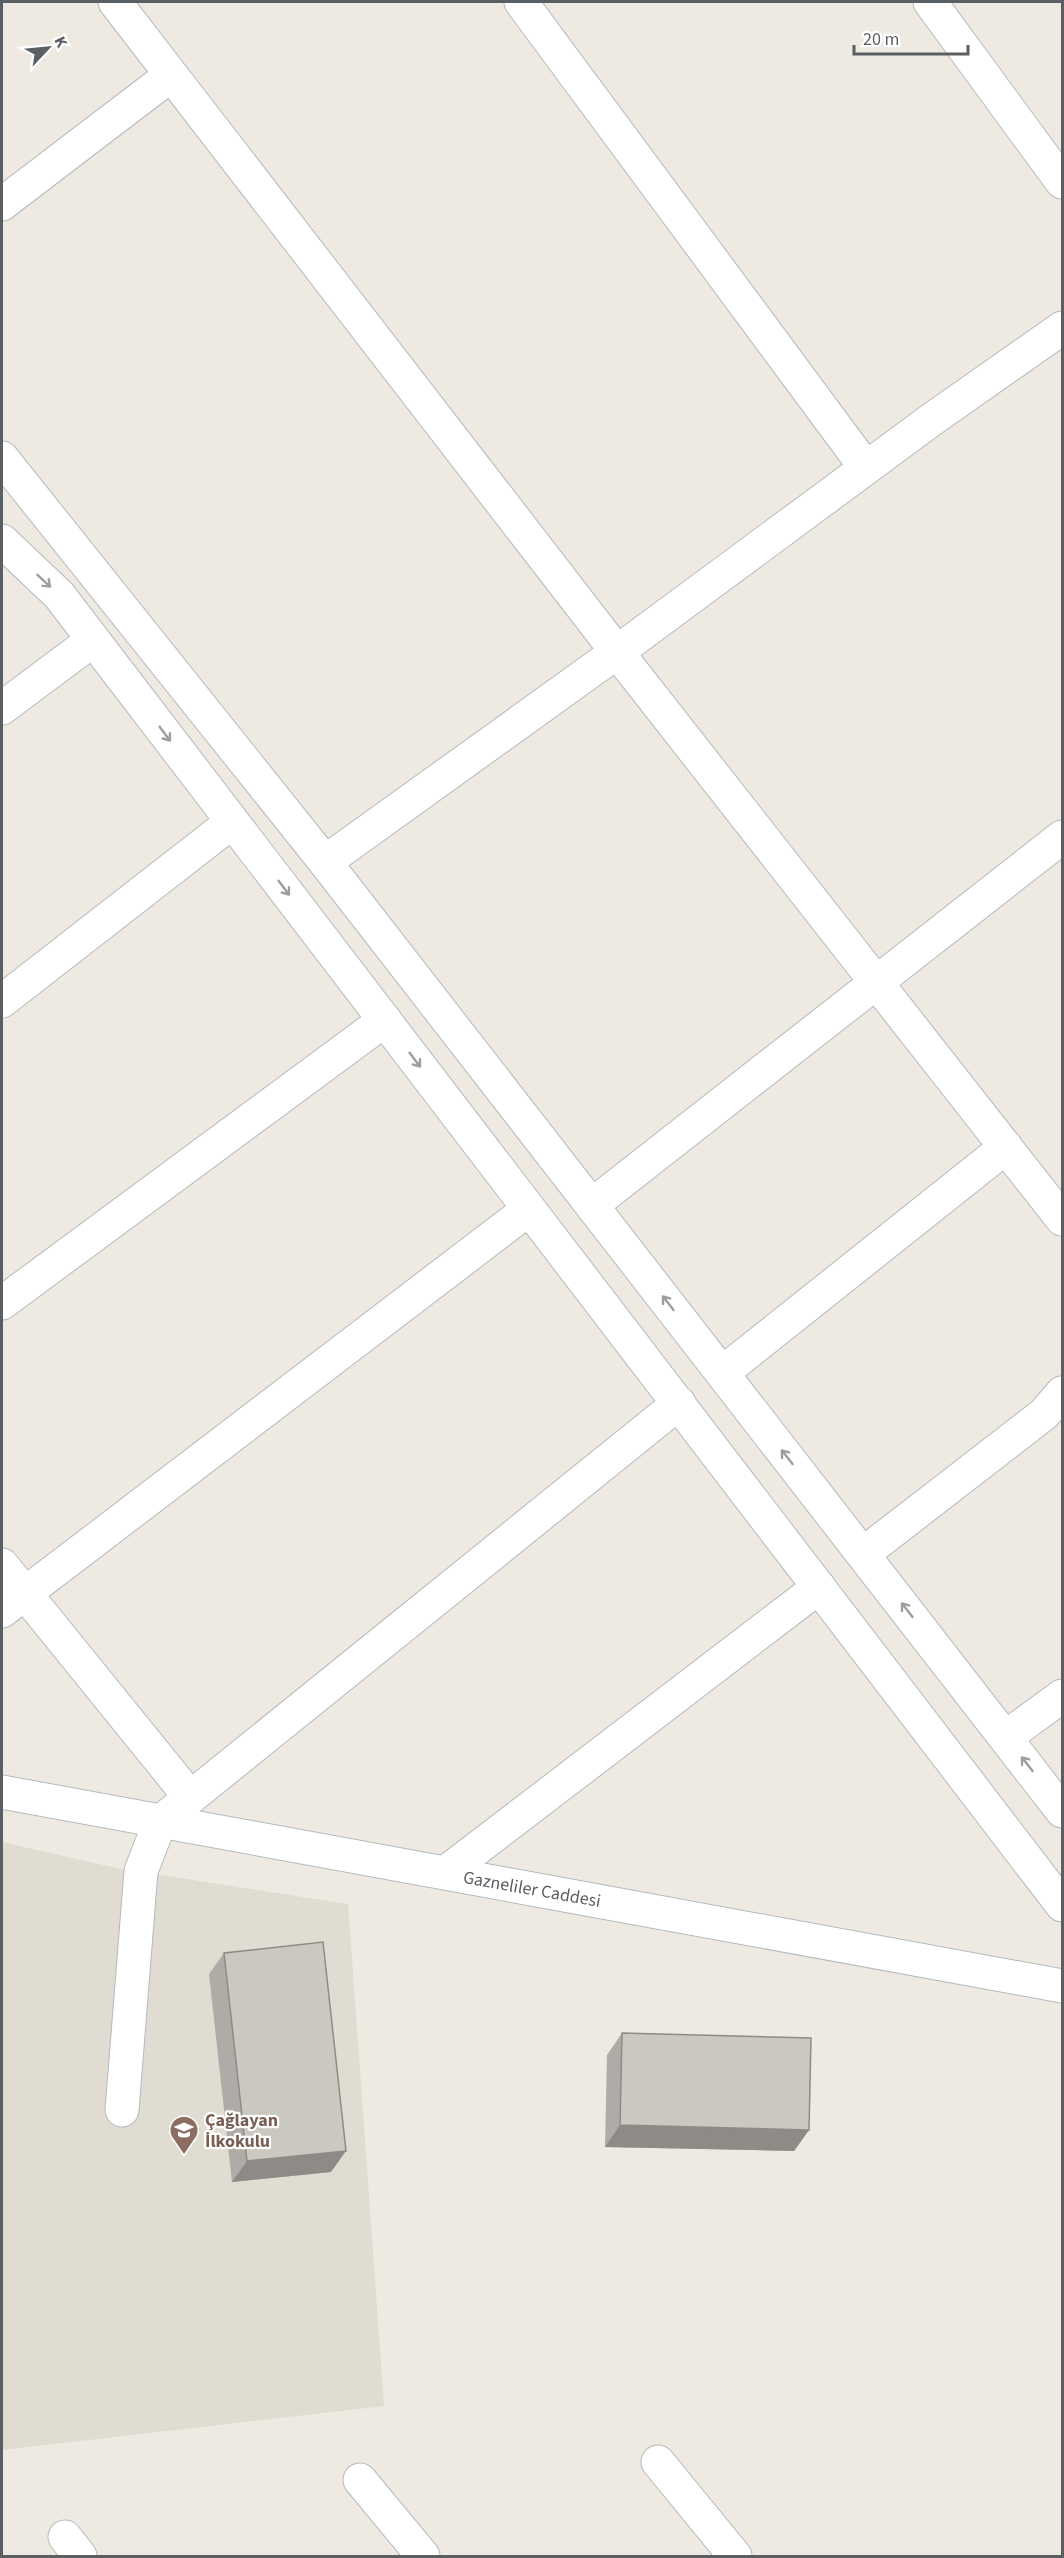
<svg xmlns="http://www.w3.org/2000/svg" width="1064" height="2558" viewBox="0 0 1064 2558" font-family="'Source Sans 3',sans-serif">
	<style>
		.education { fill: #e0dcd2 }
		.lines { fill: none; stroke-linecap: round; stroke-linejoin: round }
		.minor-casing { stroke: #b5b9bd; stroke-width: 35 }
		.minor { stroke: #fff; stroke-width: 33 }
		.wall { fill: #afaba6 }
		.shaded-wall { fill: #8e8b87 }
		.building { fill: #cbc7c1; stroke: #8e8b87; stroke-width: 1.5 }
		.oneway { stroke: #9c9fa1 }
		.labels { text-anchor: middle; stroke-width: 4.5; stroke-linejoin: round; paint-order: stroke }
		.street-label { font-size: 18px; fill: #5a5f63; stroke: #fff }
		.education-label { font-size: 18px; font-weight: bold; fill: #785e54; stroke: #fff; text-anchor: start }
	</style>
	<rect width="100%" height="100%" fill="#eeeae2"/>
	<path class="education" d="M2 1842 116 1868 348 1904 384 2406 2 2450Z"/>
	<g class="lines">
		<g class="minor-casing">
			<path id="minor" d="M115 2 617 652 1062 1219
				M521 2 866 468
				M930 2 1062 182
				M2 204 171 75
				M2 458 325 862 1062 1811
				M2 541 59 595 1062 1905
				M2 708 93 640
				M325 862 617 652 931 420 1062 328
				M2 1001 232 822
				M592 1205 1062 837
				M2 1303 385 1020
				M722 1373 1006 1147
				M863 1554 1044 1414 1062 1393
				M2 1565 190 1797
				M2 1611 529 1209
				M1006 1737 1062 1696
				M2 1792 1062 1986
				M445 1873 819 1587
				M122 2110 141 1871 160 1822 679 1403
				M658 2462 735 2556
				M360 2480 423 2556
				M65 2537 80 2556"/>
		</g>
		<use href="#minor" class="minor"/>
	</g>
	<path class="wall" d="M224 1953 331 2172 232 2182 209 1974Z
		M622 2033 809 2130 794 2151 605 2147 607 2055Z"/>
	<path class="shaded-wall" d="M620 2125 809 2130 794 2151 605 2147Z
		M346 2151 331 2172 232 2182 247 2161Z"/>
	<path class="building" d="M323 1942 346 2151 247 2161 224 1953Z
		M622 2033 811 2038 809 2130 620 2125Z"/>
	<defs><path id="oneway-shaft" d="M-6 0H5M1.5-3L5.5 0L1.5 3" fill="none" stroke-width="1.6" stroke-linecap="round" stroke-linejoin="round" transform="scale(1.5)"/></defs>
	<g class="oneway">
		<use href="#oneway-shaft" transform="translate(44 581) rotate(43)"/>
		<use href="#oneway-shaft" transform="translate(165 734) rotate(53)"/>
		<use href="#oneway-shaft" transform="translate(284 888) rotate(53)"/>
		<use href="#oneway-shaft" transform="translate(415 1060) rotate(53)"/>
		<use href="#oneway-shaft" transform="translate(668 1303) rotate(-128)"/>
		<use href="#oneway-shaft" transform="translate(787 1457) rotate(-128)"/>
		<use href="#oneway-shaft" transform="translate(907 1610) rotate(-128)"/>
		<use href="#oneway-shaft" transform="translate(1027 1764) rotate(-128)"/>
	</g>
	<defs>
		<g id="school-pin" transform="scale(1.5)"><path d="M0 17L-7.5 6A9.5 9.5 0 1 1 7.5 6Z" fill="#8d6e63" stroke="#fff"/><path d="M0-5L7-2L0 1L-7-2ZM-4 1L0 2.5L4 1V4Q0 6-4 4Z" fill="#fff"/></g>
	</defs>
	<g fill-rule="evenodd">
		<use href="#school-pin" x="184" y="2130"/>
	</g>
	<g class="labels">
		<g class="street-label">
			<text transform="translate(532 1889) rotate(10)" y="6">Gazneliler Caddesi</text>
		</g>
		<g class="education-label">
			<text x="205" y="2126">Çağlayan<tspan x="205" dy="21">İlkokulu</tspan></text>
		</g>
	</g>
	<rect width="1064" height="2558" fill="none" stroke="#5a5f63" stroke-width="6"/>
	<g transform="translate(48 48) rotate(64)" stroke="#ffffff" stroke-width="4.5" paint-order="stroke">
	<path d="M0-4.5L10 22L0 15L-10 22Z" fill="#5a5f63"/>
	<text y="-9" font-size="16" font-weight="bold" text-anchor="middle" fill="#5a5f63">K</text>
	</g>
	<path d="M854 45v9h114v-9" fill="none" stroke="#5a5f63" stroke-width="3"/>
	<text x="863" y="45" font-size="18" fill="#5a5f63" stroke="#ffffff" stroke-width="4.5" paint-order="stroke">20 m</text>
</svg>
